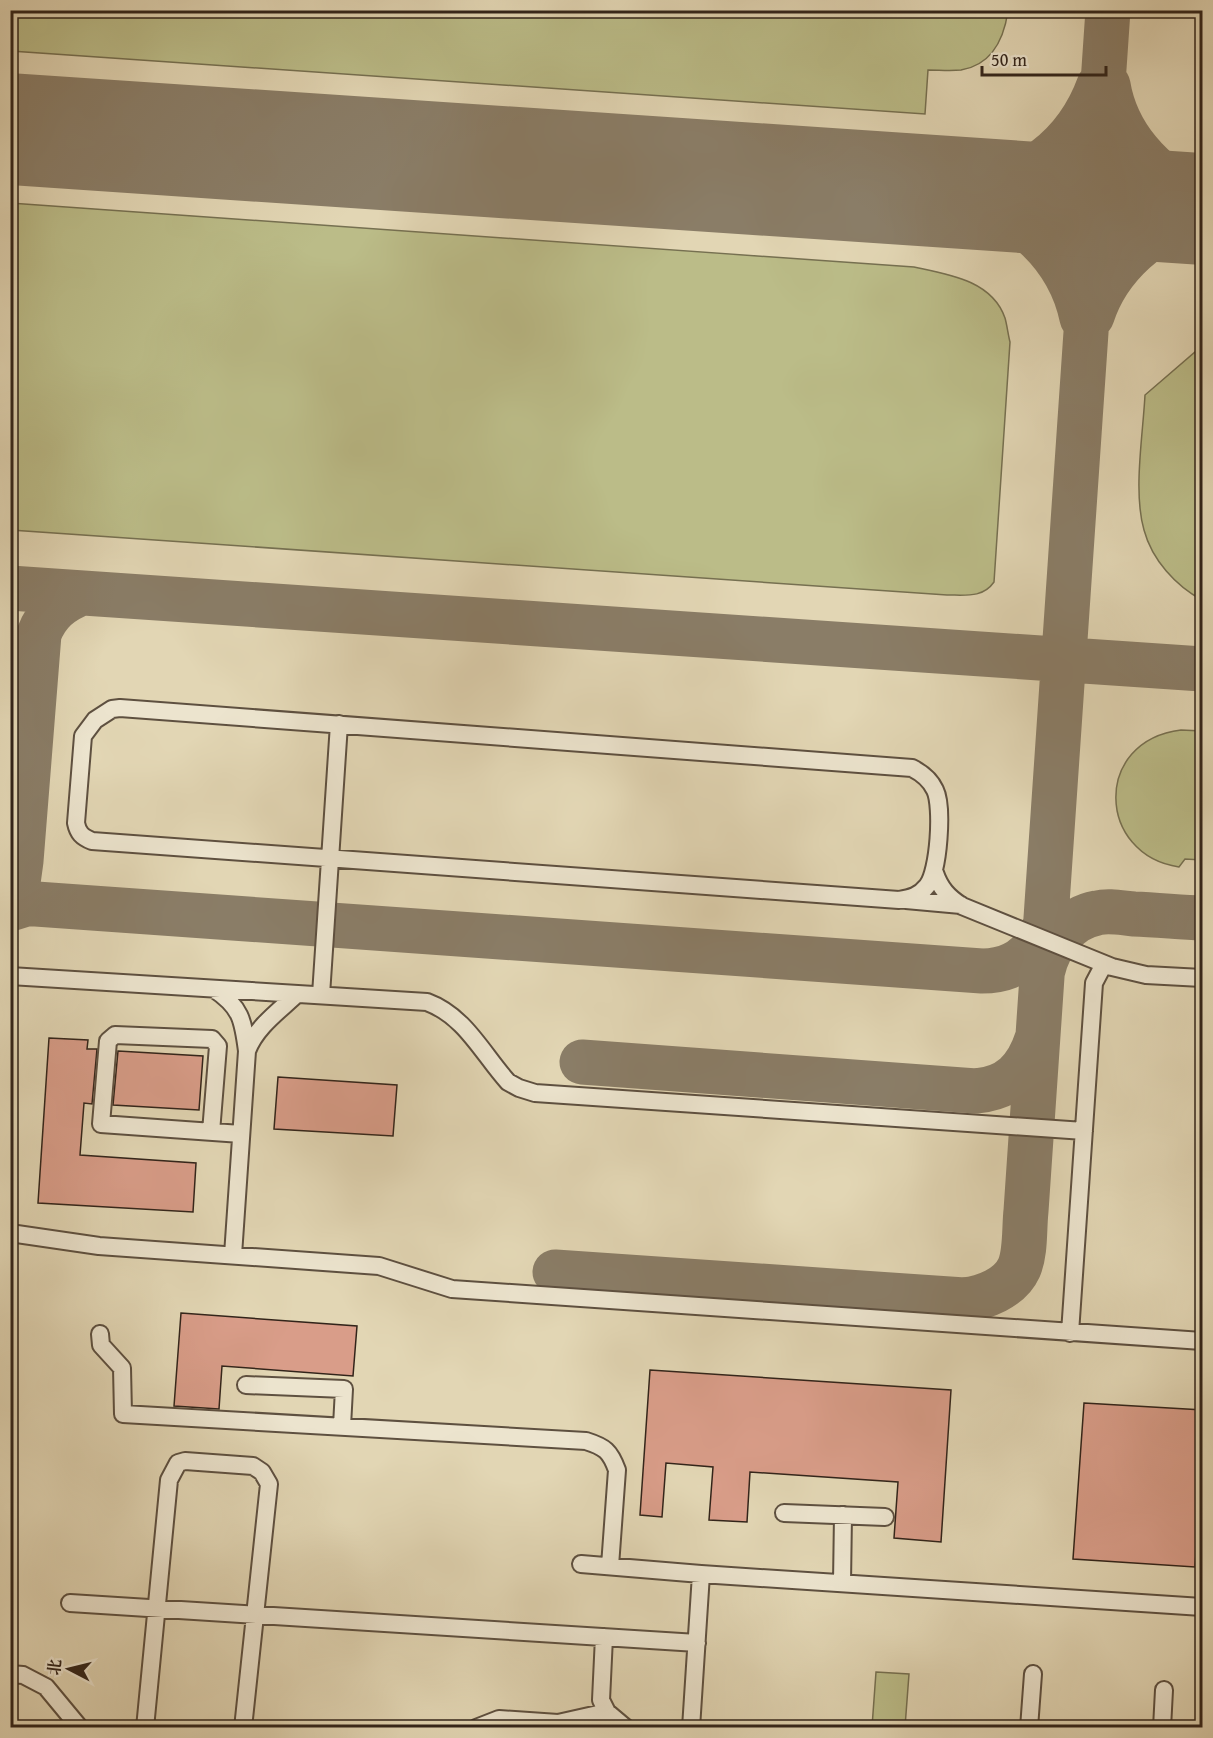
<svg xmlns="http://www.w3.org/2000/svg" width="1213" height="1738" viewBox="0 0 1213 1738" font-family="'Gentium Book Plus','Noto Serif SC',serif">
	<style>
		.green { fill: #bbbc88; stroke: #767051; stroke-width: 1.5 }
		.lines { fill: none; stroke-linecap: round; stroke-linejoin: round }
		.taxiway { stroke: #8a7d67; stroke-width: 45 }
		.runway { stroke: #8a7d67; stroke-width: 112 }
		.building { fill: #d99d89; stroke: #32241a; stroke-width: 1.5 }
		.minor-casing { stroke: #5e5040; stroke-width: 20 }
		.minor { stroke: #ece4ce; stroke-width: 16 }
	</style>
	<rect width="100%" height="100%" fill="#e2d6b4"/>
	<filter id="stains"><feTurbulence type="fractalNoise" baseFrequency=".00333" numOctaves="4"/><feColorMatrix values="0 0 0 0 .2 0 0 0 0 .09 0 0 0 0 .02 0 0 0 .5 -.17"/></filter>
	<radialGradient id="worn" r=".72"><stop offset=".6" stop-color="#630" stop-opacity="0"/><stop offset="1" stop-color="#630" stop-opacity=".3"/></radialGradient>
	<path class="green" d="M10 11 11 10 1008 11C1004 38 992 65 961 70 950 71 939 70 928 70L925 114 11 51Z
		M10 203 914 267C947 274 992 280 1005 318 1007 325 1008 334 1010 342L994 582C983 598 966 595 947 595L11 530Z
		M1202 346V600C1176 586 1152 560 1144 530 1133 492 1143 435 1145 395Z
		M1181 730 1202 731V860L1185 859 1179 867C1097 855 1092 741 1181 730Z
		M876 1672 909 1674 905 1727H872Z"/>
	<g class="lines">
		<path class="taxiway" d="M1108 85C1117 140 1156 176 1202 201
			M960 193C1025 184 1076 148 1099 85
			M960 193C1020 213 1069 255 1082 318
			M1092 316C1108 266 1153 227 1202 214
			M10 588 1202 669
			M10 901 17 890 21 861 39 634C47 613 61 601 82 593
			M10 909 26 904H36L982 971C1013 971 1036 955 1045 925
			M1043 970C1049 944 1069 918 1097 913 1109 910 1122 913 1134 914 1157 915 1180 917 1202 918
			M582 1062 976 1091C1009 1088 1027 1070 1037 1039
			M555 1272 964 1300C984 1298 1010 1288 1019 1268 1026 1252 1024 1228 1026 1211L1108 10"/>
		<path class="runway" d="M10 129 1202 209"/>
	</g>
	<path class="building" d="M49 1038 88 1040 87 1049H97L92 1104 84 1103 80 1155 196 1163 193 1212 38 1203Z
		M118 1051 203 1056 199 1110 113 1105Z
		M278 1077 397 1085 393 1136 274 1129Z
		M181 1313 357 1326 353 1376 222 1366 219 1409 174 1406Z
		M650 1370 951 1390 941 1542 894 1538 898 1482 750 1472 747 1522 709 1520 713 1467 666 1463 662 1517 640 1515Z
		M1084 1403 1203 1410V1452L1195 1567 1073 1559Z"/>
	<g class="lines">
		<g class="minor-casing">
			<path id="minor" d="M120 708 912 768C922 773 930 779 935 790 943 806 939 872 927 886 919 896 911 898 899 900L92 841C82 837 78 833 76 823L83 736 95 720 112 709Z
				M935 873C940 888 948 897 962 906L1112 967 1146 975 1202 978
				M906 900 961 905
				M10 976 427 1002C465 1016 482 1053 508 1082L519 1088 535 1093 1084 1131
				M214 989C241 1007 243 1020 247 1051
				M321 995 339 724
				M211 1132 218 1046 212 1039 115 1035 108 1041 101 1124 241 1134
				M10 1233 99 1246 379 1266 452 1289 1202 1341
				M233 1255 247 1051C256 1027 279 1011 297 994
				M1070 1333 1094 983 1104 964
				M100 1334 101 1345 122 1368 123 1414 586 1441C605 1447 610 1451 617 1470L610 1566
				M246 1385 344 1389 342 1426
				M784 1513 885 1517
				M581 1564 701 1574 1202 1607
				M842 1583 843 1515
				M70 1603 697 1643
				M604 1637 601 1700 607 1712 626 1728
				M10 1674 23 1675 46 1687 80 1728
				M145 1728 169 1480 178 1463 185 1461 253 1466 262 1472 269 1484 243 1728
				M476 1728 499 1719 558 1723 607 1712
				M691 1728 701 1574
				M1029 1728 1033 1674
				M1162 1728 1164 1690"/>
		</g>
		<use href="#minor" class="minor"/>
	</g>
	<rect width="1213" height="1738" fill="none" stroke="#e2d6b4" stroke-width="36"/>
	<rect x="12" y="12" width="1189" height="1714" fill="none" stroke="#32241a" stroke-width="3"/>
	<rect x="18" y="18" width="1177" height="1702" fill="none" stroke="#32241a" stroke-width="1.5"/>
	<g transform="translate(69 1669) rotate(277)" stroke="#ece4ce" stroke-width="4.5" paint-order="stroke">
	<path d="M0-4.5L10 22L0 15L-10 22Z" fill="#32241a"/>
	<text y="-9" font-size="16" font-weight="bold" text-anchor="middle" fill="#32241a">北</text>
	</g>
	<path d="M982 66v9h124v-9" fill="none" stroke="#32241a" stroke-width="3"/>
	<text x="991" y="66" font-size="18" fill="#32241a" stroke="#ece4ce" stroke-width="4.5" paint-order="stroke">50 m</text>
	<rect width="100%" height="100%" filter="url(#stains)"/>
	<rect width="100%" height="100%" fill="url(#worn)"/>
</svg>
